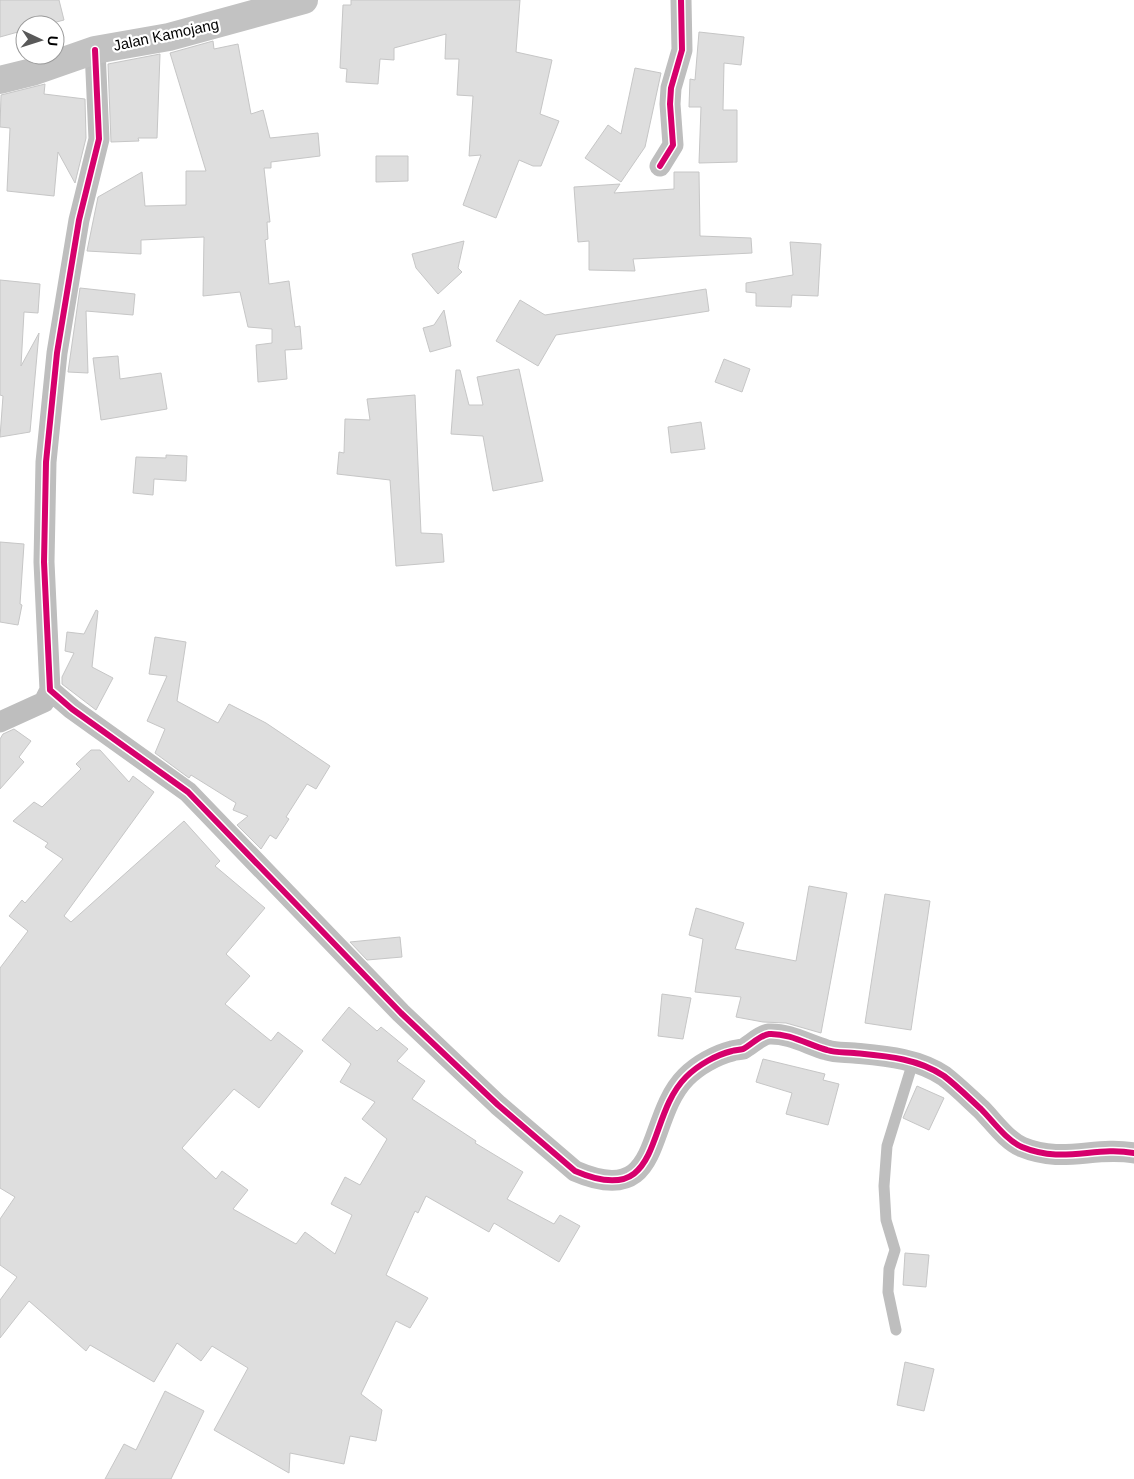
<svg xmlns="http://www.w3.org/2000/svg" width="1134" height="1479" viewBox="0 0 1134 1479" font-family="Helvetica,sans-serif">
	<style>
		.building { fill: #dedede; stroke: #c6c6c6 }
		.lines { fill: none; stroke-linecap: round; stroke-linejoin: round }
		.lane { stroke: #bebebe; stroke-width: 11 }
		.street { stroke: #bebebe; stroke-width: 21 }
		.secondary { stroke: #c2c2c2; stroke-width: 28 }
		.cycleway-casing { stroke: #fff; stroke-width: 9 }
		.cycleway { stroke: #d6006c; stroke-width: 6 }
		.labels { text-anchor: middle; stroke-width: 4.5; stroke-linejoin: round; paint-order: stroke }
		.street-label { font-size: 15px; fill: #000; stroke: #fff }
	</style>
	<rect width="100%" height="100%" fill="#fff"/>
	<path class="building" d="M0 0H59L64 20 45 25H25V30L0 37Z
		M351 0H520L516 52 552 60 540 114 559 121 541 166H533L519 160 496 218 463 205 481 155 469 156 473 96 457 95 459 59H445L446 34 394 48V60L380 59 378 84 346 82 347 69 340 68 343 5H351Z
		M699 32 744 37 741 65 724 63 723 110H737V162L699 163 701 107H689L690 79 695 80Z
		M213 41 214 49 238 44 251 114 263 110 270 138 318 133 320 156 271 162V168H264L270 222H267L268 239 265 240 269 284 289 281 295 327 300 326 302 349 285 350 287 379 258 382 256 345 272 343V329L248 327 240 292 203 296 204 237 141 240V254L87 251 98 197 142 172 145 206 186 205V171H206L170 53Z
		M160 54 157 138H138L139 141 111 142 108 64Z
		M635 68 661 73 645 147 621 182 585 158 608 125 621 134Z
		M45 84 44 94 85 99 86 138 75 183 58 152 54 196 7 191 10 128 0 127 1 95Z
		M376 156H408V181L376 182Z
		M674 172H699L700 236 751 238 752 253 633 259 635 271 589 270V241L578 242 574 187 620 184 614 193 674 189Z
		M464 241 458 268 462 272 438 294 416 268 412 254Z
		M790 242 821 244 818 296 792 295 791 307 756 306V293L746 292V283L793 275Z
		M0 280 40 284 38 313 24 312 21 366 39 333 30 432 0 437 3 396 0 395Z
		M80 288 135 294 133 315 86 311 88 373 68 372Z
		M706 289 709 311 556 335 538 366 496 341 520 300 545 315Z
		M444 310 451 346 430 352 423 328 434 325Z
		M118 356 120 379 161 373 167 409 101 420 93 358Z
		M724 359 750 369 742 392 715 382Z
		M519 369 543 481 493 491 483 436 451 434 456 370H460L469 405H483L477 377Z
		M415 395 421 533 442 534 444 562 396 566 390 480 337 474 339 452 344 453 345 419 370 420 367 399Z
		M701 422 705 449 671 453 668 427Z
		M166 455 187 456 186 481 154 479 153 495 133 493 136 457 166 458Z
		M0 542 24 544 20 604 22 605 18 625 0 622Z
		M96 610 98 611 92 667 113 678 96 710 62 684V677L74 653 65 651 67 632 84 634Z
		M155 637 186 642 177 701 218 723 229 704 266 723 330 766 316 789 307 784 286 817 289 819 276 839 270 835 261 849 237 825 248 816 233 810 236 803 191 775 189 778 155 753 165 729 147 721 167 676 149 674Z
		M14 729 31 741 19 757 24 762 0 789V739L3 734Z
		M91 750H100L129 782 133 776 154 792 64 916 71 922 184 821 220 861 215 866 265 908 226 954 250 976 225 1004 271 1041 278 1032 303 1051 259 1108 234 1089 182 1148 216 1179 222 1171 248 1190 233 1209 296 1244 305 1232 335 1254 352 1215 331 1204 345 1177 360 1185 387 1139 362 1119 375 1102 340 1082 351 1064 322 1040 349 1007 377 1031 381 1027 408 1049 397 1061 425 1081 412 1099 476 1141 475 1143 523 1172 507 1199 554 1224 560 1215 580 1226 559 1262 494 1223 489 1232 426 1196 418 1213 415 1211 386 1275 428 1298 410 1328 396 1321 361 1394 382 1410 376 1441 350 1436 344 1464 290 1453 289 1473 214 1430 248 1368 212 1346 201 1361 177 1343 154 1382 90 1345 86 1351 29 1301 0 1338V1300L17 1277 0 1265V1219L15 1197 0 1188V968L28 931 9 916 22 900 25 903 63 859 45 847 48 843 13 821 34 802 42 807 81 769 76 764Z
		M809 886 847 893 821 1033 786 1023 763 1022 736 1017 741 997 695 992 703 939 689 935 696 908 744 923 735 949 796 961Z
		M885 894 930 901 911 1030 865 1023Z
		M400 937 402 957 367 960 350 942Z
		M662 994 691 998 683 1039 658 1036Z
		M763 1059 825 1074 823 1080 839 1084 828 1125 786 1114 792 1093 756 1082Z
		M917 1086 944 1098 929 1130 903 1118Z
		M905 1253 929 1255 926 1287 903 1285Z
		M905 1362 934 1369 924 1411 897 1405Z
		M165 1391 204 1411 171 1479H105L124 1444 136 1450Z"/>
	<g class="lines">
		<path class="lane" d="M896 1330 888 1292 889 1269 895 1250 886 1220 884 1186 887 1146 913 1062"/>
		<path class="street" d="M95 50 99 139 79 220 57 353 46 462 44 562 50 690 72 709 188 792 401 1013 498 1105 575 1171C665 1210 644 1119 686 1077 698 1065 716 1055 732 1051 735 1050 739 1050 743 1049 751 1045 760 1035 769 1034 789 1033 809 1045 827 1050 836 1053 845 1052 854 1053 885 1056 917 1058 944 1076 957 1086 969 1098 981 1109 993 1121 1006 1140 1022 1147 1063 1164 1094 1146 1134 1153
			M660 166 673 145 670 104 671 88 682 50 681 0
			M0 722 44 702 50 690"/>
		<path class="secondary" d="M0 80 32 72 95 50 169 37 304 0"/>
		<g class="cycleway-casing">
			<path id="cycleway" d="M95 50 99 139 79 220 57 353 46 462 44 562 50 690 72 709 188 792 401 1013 498 1105 575 1171C665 1210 644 1119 686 1077 698 1065 716 1055 732 1051 735 1050 739 1050 743 1049 751 1045 760 1035 769 1034 789 1033 809 1045 827 1050 836 1053 845 1052 854 1053 885 1056 917 1058 944 1076 957 1086 969 1098 981 1109 993 1121 1006 1140 1022 1147 1063 1164 1094 1146 1134 1153
				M660 166 673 145 670 104 671 88 682 50 681 0"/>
		</g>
		<use href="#cycleway" class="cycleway"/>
	</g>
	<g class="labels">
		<g class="street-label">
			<text transform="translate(166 35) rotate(-12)" y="5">Jalan Kamojang</text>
		</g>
	</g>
	<g transform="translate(40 40) rotate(94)"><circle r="24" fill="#ffffff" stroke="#999999"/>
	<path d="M0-4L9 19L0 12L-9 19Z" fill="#595959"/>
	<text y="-8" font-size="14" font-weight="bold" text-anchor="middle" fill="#000000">U</text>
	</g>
</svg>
